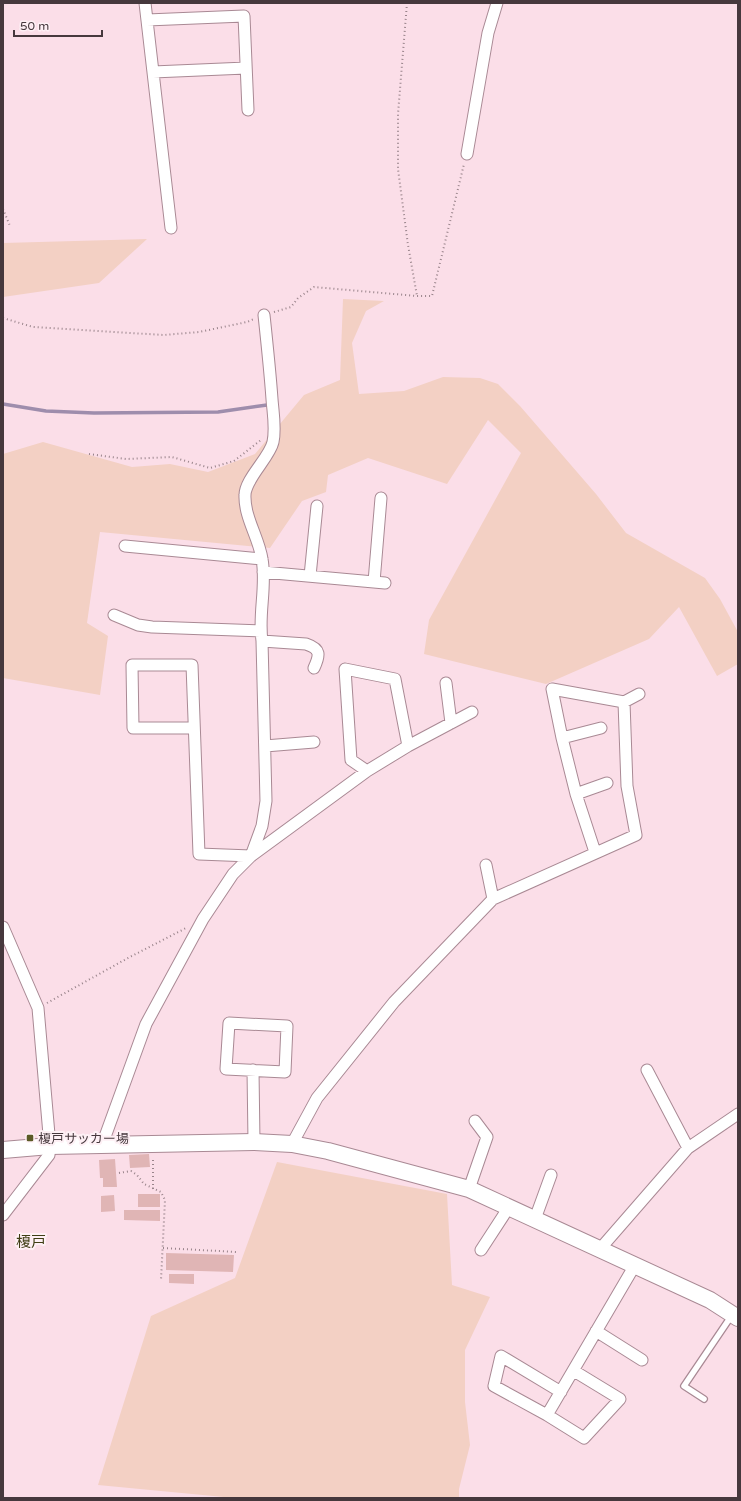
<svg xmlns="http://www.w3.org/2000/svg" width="741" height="1501" viewBox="0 0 741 1501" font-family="'Varela Round','Noto Sans JP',sans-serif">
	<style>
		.green { fill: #f3d0c4 }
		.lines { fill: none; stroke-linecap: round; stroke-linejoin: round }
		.stream { stroke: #9e8dac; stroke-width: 3.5 }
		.building { fill: #e0b5b5 }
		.lane-casing { stroke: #a98994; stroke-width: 8 }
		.street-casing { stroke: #a98994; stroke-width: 13 }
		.secondary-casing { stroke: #a98994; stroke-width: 18 }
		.path { stroke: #99848b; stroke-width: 2; stroke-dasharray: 1 3; stroke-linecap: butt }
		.lane { stroke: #fff; stroke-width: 5.5 }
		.street { stroke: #fff; stroke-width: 11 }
		.secondary { stroke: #fff; stroke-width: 16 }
		.poi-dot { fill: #5b5a26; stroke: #fef0f5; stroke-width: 1.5 }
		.labels { text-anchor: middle; stroke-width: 4; stroke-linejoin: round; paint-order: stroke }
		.poi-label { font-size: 13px; fill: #46383d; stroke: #fef0f5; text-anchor: start }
		.quarter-label { font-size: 15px; fill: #3f3e15; stroke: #fef0f5 }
	</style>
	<rect width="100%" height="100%" fill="#fbdee8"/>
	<path class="green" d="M147 239 99 283 3 297V243Z
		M343 299 384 301 366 311 352 343 359 394 404 391 443 377 480 378 498 384 520 406 596 494 626 533 705 578 720 599 738 632V664L717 676 679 607 649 639 546 684 424 654 429 620 521 453 488 420 447 484 368 458 328 475 326 492 302 501 270 548 100 532 87 623 108 636 100 695 3 678V454L43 442 132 467 170 464 208 472 255 454 304 395 340 380Z
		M277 1162 447 1194 452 1285 490 1297 465 1350V1402L470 1445 459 1489V1498H234L98 1485 151 1316 235 1278Z"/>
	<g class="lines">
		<path class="stream" d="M3 404 46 411 94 413 218 412 267 405"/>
	</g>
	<path class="building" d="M149 1154 150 1167 130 1168 129 1155Z
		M115 1159 117 1187H103V1178H100L99 1160Z
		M138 1194H160V1207H138Z
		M114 1195 115 1211 101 1212V1196Z
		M124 1210H160V1221L124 1220Z
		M166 1253 234 1255 233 1272 166 1270Z
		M169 1274H194V1284L169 1283Z"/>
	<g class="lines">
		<g class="lane-casing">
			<path id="lane" d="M704 1399 684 1386 732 1315"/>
		</g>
		<g class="street-casing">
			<path id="street" d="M145 3 171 228
				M147 20 244 16 248 110
				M153 72 246 68
				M467 154 488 33 497 3
				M125 546 262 559
				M263 572 385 583
				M310 576 317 506
				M374 582 381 498
				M114 615 138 625 152 627 260 631
				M262 641 306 644C321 649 320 655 314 668
				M446 683 451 723
				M194 728H133L132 665H192L199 854 251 856 262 826 266 801 262 641C258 614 267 586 262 559 259 538 244 517 245 495 245 479 270 457 273 442 276 428 273 413 272 399 270 371 267 343 264 315
				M562 738 601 728
				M265 746 314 742
				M367 771 351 760 345 669 395 679 408 746
				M576 794 607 783
				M595 852 576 794 562 738 552 689 624 702 639 694
				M486 865 493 899
				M3 927 38 1008 50 1146 49 1155 3 1215
				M229 1023 287 1026 285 1072 226 1069Z
				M253 1070 254 1142
				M647 1070 688 1148
				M292 1144 317 1098 394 1002 493 899 636 835 627 786 624 702
				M102 1145 146 1024 203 919 233 874 251 856 367 771 408 746 472 712
				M469 1189 487 1137 475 1121
				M535 1219 551 1175
				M600 1249 688 1148 738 1114
				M481 1250 509 1207
				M596 1331 642 1360
				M561 1392 501 1356 494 1386 547 1415 584 1438 620 1399 574 1371
				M547 1415 635 1265"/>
		</g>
		<g class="secondary-casing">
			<path id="secondary" d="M3 1150 50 1146 254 1142 292 1144 328 1151 469 1189 710 1300 738 1318"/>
		</g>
		<path class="path" d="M407 3 398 114V169L408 245 417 296
			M3 209 10 226
			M274 312 291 307 298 298 314 287 417 296H432L464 164
			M3 318 33 327 164 335 199 332 247 322 254 319
			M89 454 126 459 172 457 210 468 234 461 261 440
			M47 1003 128 958 186 928
			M119 1173 131 1171 137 1175 144 1184 161 1192 165 1200 161 1280
			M153 1189V1158
			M163 1248 237 1252"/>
		<use href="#lane" class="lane"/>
		<use href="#street" class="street"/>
		<use href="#secondary" class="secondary"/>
	</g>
	<rect class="poi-dot" x="26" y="1134" width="8" height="8" rx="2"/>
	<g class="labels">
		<g class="poi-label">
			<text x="38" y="1143">榎戸サッカー場</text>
		</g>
		<g class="quarter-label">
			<text x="31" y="1247">榎戸</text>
		</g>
	</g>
	<rect width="741" height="1501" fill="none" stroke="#46383d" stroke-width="8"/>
	<path d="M14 30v6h88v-6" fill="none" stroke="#46383d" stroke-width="2"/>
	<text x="20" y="30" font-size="12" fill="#46383d" stroke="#fef0f5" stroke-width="3" paint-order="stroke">50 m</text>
</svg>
